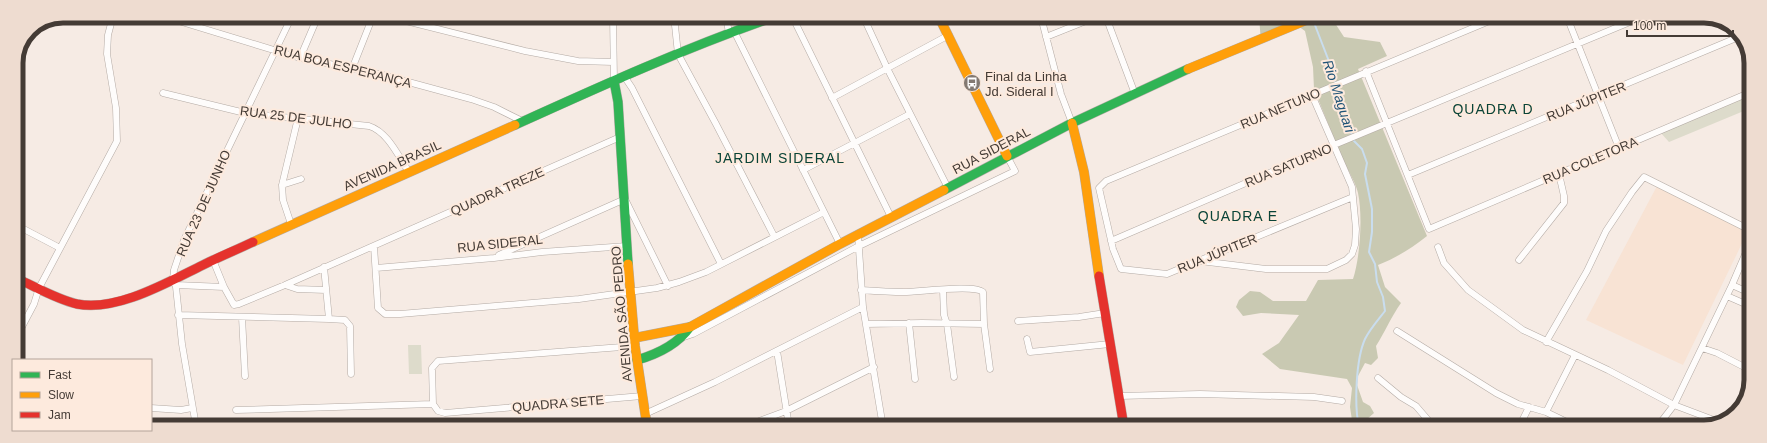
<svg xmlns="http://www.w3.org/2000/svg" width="1767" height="443" viewBox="0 0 1767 443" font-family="Arial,sans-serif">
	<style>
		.built { fill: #f8e3d4 }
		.green { fill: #dddbcb }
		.forest { fill: #c9c9b2 }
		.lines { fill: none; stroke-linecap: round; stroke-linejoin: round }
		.stream { stroke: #c9ddee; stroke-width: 2 }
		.street-casing { stroke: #b3aaa4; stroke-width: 7 }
		.fast-casing { stroke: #b3aaa4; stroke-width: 10 }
		.slow-casing { stroke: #b3aaa4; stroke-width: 10 }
		.jam-casing { stroke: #b3aaa4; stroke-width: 10 }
		.street { stroke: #fefcfb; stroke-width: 6 }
		.fast { stroke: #30b455; stroke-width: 9 }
		.slow { stroke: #ff9f0a; stroke-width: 9 }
		.jam { stroke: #e5322d; stroke-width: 9 }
		.labels { text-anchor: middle; stroke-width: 4; stroke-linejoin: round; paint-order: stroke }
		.street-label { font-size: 13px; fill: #443b35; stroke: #fdeadd }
		.poi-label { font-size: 13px; fill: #443b35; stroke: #fdeadd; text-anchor: start }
		.water-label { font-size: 14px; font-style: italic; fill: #1f5377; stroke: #fdeadd }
		.neighbourhood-label { font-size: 14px; letter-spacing: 1px; fill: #0a4438; stroke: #fdeadd }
		.rim { fill: none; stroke: #443b35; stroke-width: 5 }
	</style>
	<rect width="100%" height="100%" fill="#f6ebe4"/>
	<path class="built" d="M1657 186 1748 231 1683 365 1586 320Z"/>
	<path class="green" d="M1751 95V108L1669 142 1660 132Z
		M408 345H421L422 374H409Z"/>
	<path class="forest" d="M1259 17H1331L1344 37 1380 42 1387 56 1358 69 1427 236C1412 248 1396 258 1378 265L1385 287 1401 303C1391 317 1385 332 1376 346L1378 358 1371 365 1365 363 1358 376 1357 385 1363 402 1370 406 1374 413 1366 420V427H1353L1350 407 1352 388 1347 379 1280 369 1262 354 1279 343 1299 315 1261 313 1243 316 1236 307 1239 300 1250 291 1260 292 1273 301H1306L1318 280 1353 279C1360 258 1363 216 1358 193 1356 182 1341 157 1335 146L1336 143 1314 89 1313 67 1305 31 1298 26 1261 42Z"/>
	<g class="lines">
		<path class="stream" d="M1313 20 1330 64 1337 88 1341 94 1344 111 1354 141 1362 149 1367 163 1365 174 1372 209V232L1369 252 1375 264 1377 282 1383 297 1385 311C1378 320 1370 329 1365 339 1356 359 1354 405 1359 427"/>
		<g class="street-casing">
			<path id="street" d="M162 16 300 58 379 74 471 99 494 107 522 121
				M386 16 525 51 578 61 613 62
				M613 16 614 81
				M674 16 678 54 716 124 774 236
				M726 16 729 33
				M792 16 891 217
				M863 16 887 68 948 188
				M1041 17 1061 94 1072 123
				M1106 17 1135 94
				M1567 17 1619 148
				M734 31 840 244
				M1046 37 1096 17
				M300 58 318 16
				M352 69 373 16
				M1366 71 1429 229 1751 92
				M624 76 632 88 721 264
				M163 93 245 113 369 126C388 132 398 156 409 172
				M832 98 949 35
				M803 170 910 114
				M1408 175 1741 36
				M282 185 301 179
				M1353 197 1167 274 1121 269 1113 249 1099 188 1106 181 1499 17
				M291 224 283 200 282 185 298 118
				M16 225 60 248
				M858 235 863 307 883 427
				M1111 241 1334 145 1642 17
				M374 246 378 308 385 314H400L579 299 657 288 679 282 706 272 824 212
				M1438 247 1444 263 1468 290 1523 330 1608 370 1674 405 1719 422
				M499 255 625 199 668 286
				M213 260 224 287
				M1519 260 1564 203V196L1559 174
				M1200 261 1266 269H1327L1346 260 1352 254 1355 245 1356 229 1352 187 1312 95
				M376 268 494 258 542 252 627 246
				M176 285 224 287 234 305 239 304 285 285 620 137
				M285 285 297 289 326 290
				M1732 285 1750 293
				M861 290C875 291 890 292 904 292 919 292 974 284 983 292L984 324 990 369
				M943 290 944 315 947 324 954 377
				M1727 296 1750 306
				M178 315 329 319 324 267
				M242 317 245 376
				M329 319 345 320 350 326 351 374
				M1018 321 1079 317 1105 313
				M909 323 915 379
				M866 324 922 323 984 324
				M1397 331 1496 393 1518 404 1546 412 1577 427
				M684 337 693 334 859 246 1015 171 1007 156
				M16 338 34 304 39 288 117 141 116 108 107 54 108 35 113 16
				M1027 339 1030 352 1110 344
				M1546 342 1587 271 1606 231 1632 192 1644 177 1750 230
				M635 346 438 361 432 368 433 404 438 411 445 413 642 396
				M1702 348 1717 353 1750 370
				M777 351 789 426
				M1378 378 1401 397 1416 406 1434 427
				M1119 396 1200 394 1314 397 1342 401
				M151 408 181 410 192 408
				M236 410 433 404
				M1546 412 1575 355
				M645 414 715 382 863 307
				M196 426 182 344 176 287 173 279 174 270 184 240 292 16
				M746 426 786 411 874 367
				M908 427 1050 425
				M1519 427 1529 407
				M1657 427 1674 405 1732 285 1750 243"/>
		</g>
		<g class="fast-casing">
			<path id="fast" d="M614 81 618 102 628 264
				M515 125C601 86 687 47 777 16
				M944 190 1072 123 1188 69
				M637 360C658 354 677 345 690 327"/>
		</g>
		<g class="slow-casing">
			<path id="slow" d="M939 17 1007 156
				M1188 69 1314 17
				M1072 123 1084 172 1099 276
				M253 242 515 125
				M628 264 635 346 647 426
				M634 338 690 327 840 244 944 190"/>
		</g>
		<g class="jam-casing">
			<path id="jam" d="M1099 276 1124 427
				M16 278C36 287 56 299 77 304 117 312 168 282 203 265 219 257 236 250 253 242"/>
		</g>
		<use href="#street" class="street"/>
		<use href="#fast" class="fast"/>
		<use href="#slow" class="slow"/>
		<use href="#jam" class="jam"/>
	</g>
	<defs>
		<g id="bus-disc" transform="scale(0.9)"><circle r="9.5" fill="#827972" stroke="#fdeadd"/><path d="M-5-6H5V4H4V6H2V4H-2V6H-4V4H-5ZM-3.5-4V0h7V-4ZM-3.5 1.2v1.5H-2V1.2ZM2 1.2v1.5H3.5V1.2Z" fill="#fff"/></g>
	</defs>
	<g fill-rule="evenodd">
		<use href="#bus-disc" x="972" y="83"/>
	</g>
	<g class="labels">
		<g class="street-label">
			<text transform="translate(343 66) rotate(14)" y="5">RUA BOA ESPERANÇA</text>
			<text transform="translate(1586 101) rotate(-22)" y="5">RUA JÚPITER</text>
			<text transform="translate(1280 108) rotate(-23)" y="5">RUA NETUNO</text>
			<text transform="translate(296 117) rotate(7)" y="5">RUA 25 DE JULHO</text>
			<text transform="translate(991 150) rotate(-28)" y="5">RUA SIDERAL</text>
			<text transform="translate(1590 160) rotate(-23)" y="5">RUA COLETORA</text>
			<text transform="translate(392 165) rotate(-24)" y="5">AVENIDA BRASIL</text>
			<text transform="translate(1288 165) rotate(-23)" y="5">RUA SATURNO</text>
			<text transform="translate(497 191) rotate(-24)" y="5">QUADRA TREZE</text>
			<text transform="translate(203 203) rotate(-66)" y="5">RUA 23 DE JUNHO</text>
			<text transform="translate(500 243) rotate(-6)" y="5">RUA SIDERAL</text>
			<text transform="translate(1217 253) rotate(-22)" y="5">RUA JÚPITER</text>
			<text transform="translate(621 314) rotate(-95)" y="5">AVENIDA SÃO PEDRO</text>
			<text transform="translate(558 403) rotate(-5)" y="5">QUADRA SETE</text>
		</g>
		<g class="poi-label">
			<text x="985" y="81">Final da Linha<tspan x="985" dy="15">Jd. Sideral I</tspan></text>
		</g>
		<g class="water-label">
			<text transform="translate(1339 96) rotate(72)" y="5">Rio Maguari</text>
		</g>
		<g class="neighbourhood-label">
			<text x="1493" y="114">QUADRA D</text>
			<text x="780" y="163">JARDIM SIDERAL</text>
			<text x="1238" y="221">QUADRA E</text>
		</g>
	</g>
	<path d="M0 0H1767V443H0ZM63 23H1704A40 40 0 0 1 1744 63V380A40 40 0 0 1 1704 420H63A40 40 0 0 1 23 380V63A40 40 0 0 1 63 23Z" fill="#eedcd0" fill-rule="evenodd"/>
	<path class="rim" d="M63 23H1704A40 40 0 0 1 1744 63V380A40 40 0 0 1 1704 420H63A40 40 0 0 1 23 380V63A40 40 0 0 1 63 23Z"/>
	<rect x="12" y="359" width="140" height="72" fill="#fdeadd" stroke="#b3a49a"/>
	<rect x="20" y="372" width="20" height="6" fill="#30b455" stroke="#b3a49a"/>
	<text x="48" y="379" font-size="12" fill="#443b35">Fast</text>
	<rect x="20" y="392" width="20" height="6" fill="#ff9f0a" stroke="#b3a49a"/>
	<text x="48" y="399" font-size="12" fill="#443b35">Slow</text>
	<rect x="20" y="412" width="20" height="6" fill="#e5322d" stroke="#b3a49a"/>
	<text x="48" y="419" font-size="12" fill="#443b35">Jam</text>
	<path d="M1627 30v6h106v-6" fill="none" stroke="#443b35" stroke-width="2"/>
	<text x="1633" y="30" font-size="12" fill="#443b35" stroke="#fdeadd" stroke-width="3" paint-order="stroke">100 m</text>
</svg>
